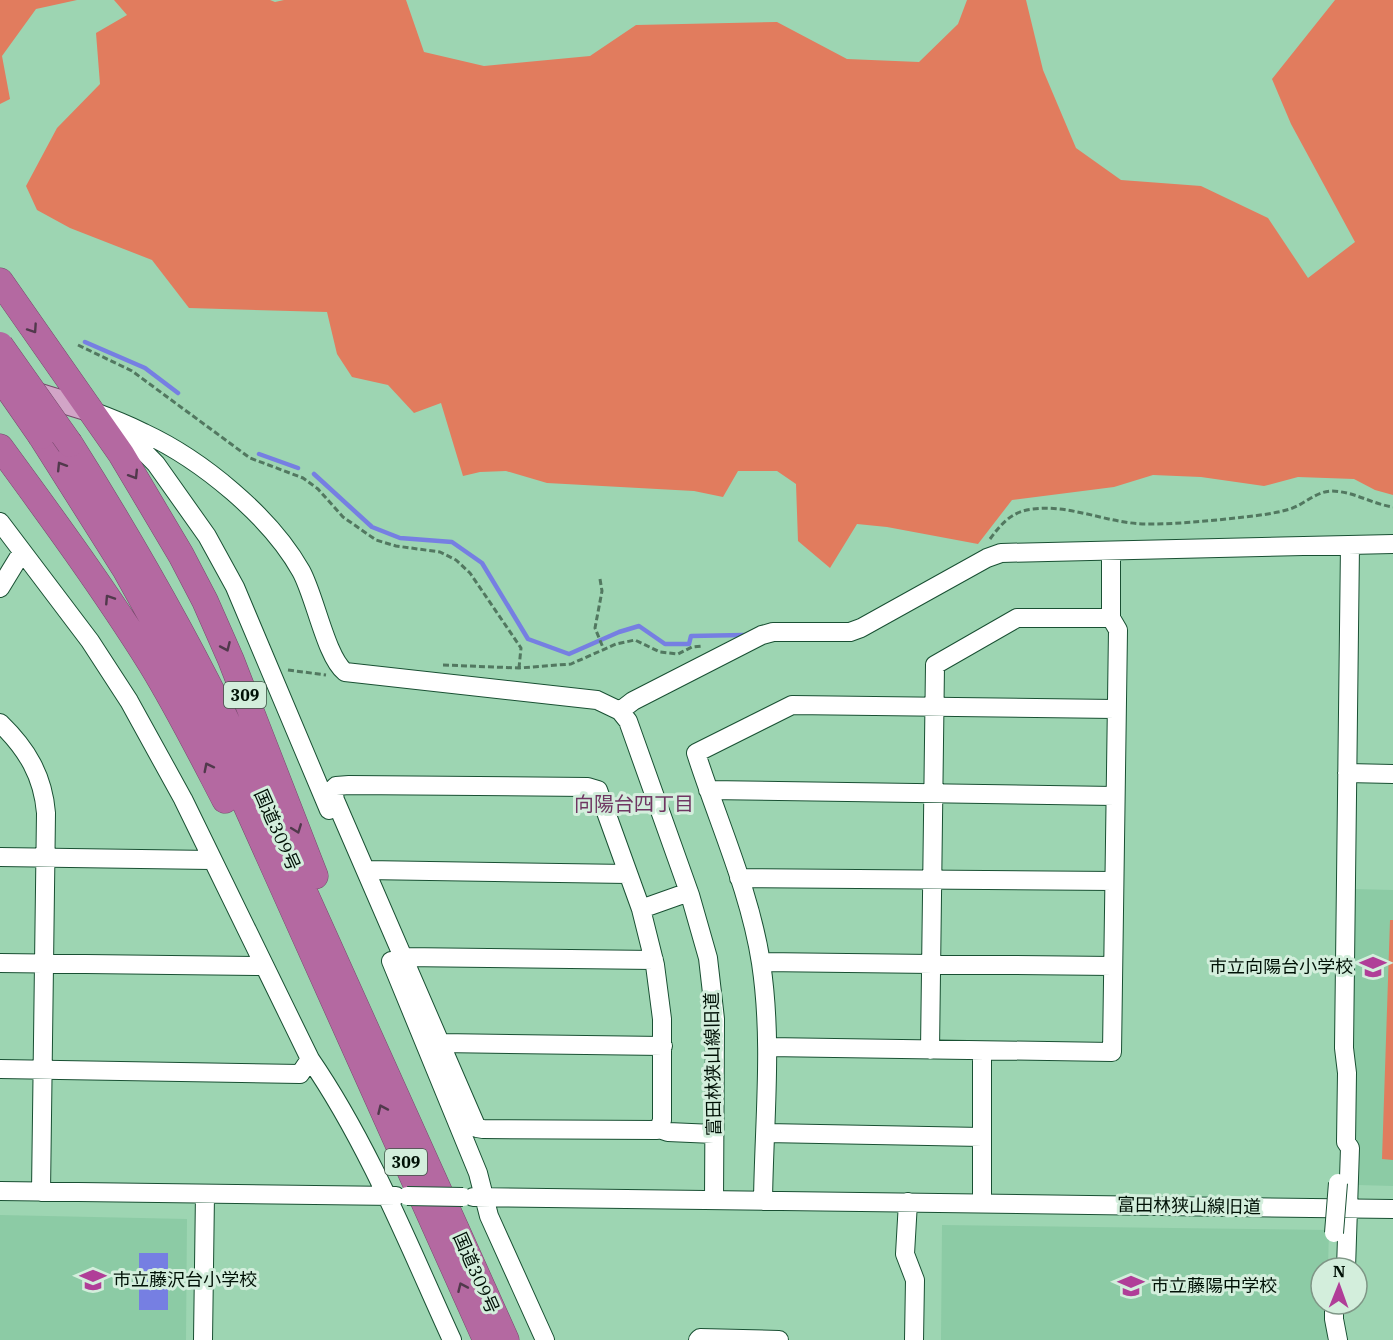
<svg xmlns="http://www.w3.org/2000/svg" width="1393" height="1340" viewBox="0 0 1393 1340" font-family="'IBM Plex Serif','Noto Sans JP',serif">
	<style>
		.built { fill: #8ccba5 }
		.green { fill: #e17c5e }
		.water { fill: #767fe2 }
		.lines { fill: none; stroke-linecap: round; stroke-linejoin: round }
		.stream { stroke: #767fe2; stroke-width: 4.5 }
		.minor-casing { stroke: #195033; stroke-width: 20 }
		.major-casing { stroke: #754a6b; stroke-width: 24 }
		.highway-casing { stroke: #754a6b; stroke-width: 27 }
		.path { stroke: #527860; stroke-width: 3; stroke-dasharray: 6 3; stroke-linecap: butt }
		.minor { stroke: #fff; stroke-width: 18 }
		.major { stroke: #d2a5c7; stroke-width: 22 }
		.highway { stroke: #b469a1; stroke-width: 26 }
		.minor-bridge-casing { stroke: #195033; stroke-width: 20; stroke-linecap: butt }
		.highway-bridge-casing { stroke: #754a6b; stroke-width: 27; stroke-linecap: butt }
		.minor-bridge { stroke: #fff; stroke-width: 18 }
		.highway-bridge { stroke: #b469a1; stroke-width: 26 }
		.oneway { stroke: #51394c }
		.labels { text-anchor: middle; stroke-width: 6; stroke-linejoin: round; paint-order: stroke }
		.shield { fill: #d3eedc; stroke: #3f5346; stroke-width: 1.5 }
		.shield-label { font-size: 16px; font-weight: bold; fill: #001106 }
		.street-label { font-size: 18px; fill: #001106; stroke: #d3eedc }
		.poi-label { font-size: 18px; fill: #001106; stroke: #d3eedc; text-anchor: start }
		.neighbourhood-label { font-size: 20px; fill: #6f3662; stroke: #d3eedc }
	</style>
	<rect width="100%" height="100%" fill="#9dd5b2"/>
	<path class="built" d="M1353 889 1393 890V1186L1358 1185 1353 1045Z
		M0 1215 187 1219 186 1340H0Z
		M942 1225 1329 1230 1328 1268H1321V1304H1328L1327 1340H941Z"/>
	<path class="green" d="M0 0H77L36 9 2 56 10 99 0 104Z
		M114 0H270L275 2 284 0H406L424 52 484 66 590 56 636 25 777 22 847 59 919 62 958 24 967 0H1026L1043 70 1076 148 1121 180 1201 186 1268 218 1308 278 1355 242 1291 124 1272 79 1335 0H1393V495L1375 490 1354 479 1298 477 1264 486 1201 477 1153 475 1114 487 1012 500 978 544 887 527 857 524 830 568 798 541 796 484 777 471H738L723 497 694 491 547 483 506 471 480 472 463 476 441 403 414 413 388 385 352 377 337 354 327 312 189 308 152 260 70 228 37 210 26 186 57 128 100 84 96 33 127 15Z
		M1390 920H1393V1160L1382 1159Z"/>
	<path class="water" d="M139 1253H168V1310H139Z"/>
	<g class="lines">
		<path class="stream" d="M85 342 145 368 178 393
			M259 454 298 468
			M314 474 372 527 400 538 452 542 482 563 528 639 569 654 619 632 639 626 665 644H689L691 636 744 635"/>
		<g class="minor-casing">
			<path id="minor" d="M89 410C108 417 126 424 144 433 202 460 270 516 301 571 315 596 326 657 345 672L597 700 620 711 628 721 690 895 708 958 715 1019 714 1200
				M118 425 156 464 207 536 235 587 329 810
				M0 522 90 641 129 701 183 799 310 1059C369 1145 409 1246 452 1340
				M0 588 22 552
				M620 711 633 701 762 635 773 632H850L861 628 987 558 1001 553 1393 544
				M0 723C27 749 43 776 46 813L41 1192
				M1347 773 1393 774
				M708 790 1114 796
				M0 857 211 860
				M366 870 628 874
				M739 878 1114 881
				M641 909 689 892
				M403 957 654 960
				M391 961 478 1173 489 1216 545 1340
				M761 962 1113 966
				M0 963 264 966
				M440 1043 663 1046
				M768 1047 1112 1052 1118 630 1111 618V551
				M930 1050 935 665 1017 618H1111
				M0 1069 300 1074 310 1059
				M659 1129 662 1120V1019L655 965 641 909 598 790 588 787 349 785 336 786 333 789 335 800 477 1128 483 1129 657 1130 659 1129 668 1132 714 1134
				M766 1133 982 1137
				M0 1191 396 1196
				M473 1197 1393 1209
				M763 1201C764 1121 773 1042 761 963 750 891 718 822 696 753L792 705 1115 709
				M908 1202 905 1254 915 1280 914 1340
				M982 1204V1051
				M1346 1268 1350 1148 1346 1142 1347 1073 1344 1048 1350 545
				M1334 1304V1319L1338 1340
				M203 1340 205 1194
				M698 1340 700 1338 779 1340"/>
		</g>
		<g class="major-casing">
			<path id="major" d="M24 390 89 410"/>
		</g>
		<g class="highway-casing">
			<path id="highway" d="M0 281 121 454 181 555 205 601 231 660 315 876
				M41 436 125 569 182 672 237 785 486 1340
				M70 444C130 539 185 635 234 736L506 1340
				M0 447C52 518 104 589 151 664 178 708 201 754 225 800"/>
		</g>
		<path class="path" d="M78 345 132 371 250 458 303 478 318 489 343 517 376 540 396 546 440 552 456 560 470 573 521 648 519 668
			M990 539C1001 524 1012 511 1033 509 1072 504 1111 525 1150 524 1179 524 1207 521 1236 518 1254 516 1273 514 1290 509 1305 504 1315 492 1331 491 1353 491 1372 504 1393 507
			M600 579 602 591 595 628 604 650
			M443 665 519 668 571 664 616 644 635 640 660 652 678 654 692 647 702 646
			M288 670 326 675"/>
		<use href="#minor" class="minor"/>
		<use href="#major" class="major"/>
		<use href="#highway" class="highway"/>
		<g class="minor-bridge-casing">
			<path id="minor-bridge" d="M407 1196 463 1197
				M1334 1233 1338 1183"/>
		</g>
		<g class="highway-bridge-casing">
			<path id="highway-bridge" d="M0 345 70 444
				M0 377 41 436"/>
		</g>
		<use href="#minor-bridge" class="minor-bridge"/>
		<use href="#highway-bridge" class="highway-bridge"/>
	</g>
	<defs><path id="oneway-chevron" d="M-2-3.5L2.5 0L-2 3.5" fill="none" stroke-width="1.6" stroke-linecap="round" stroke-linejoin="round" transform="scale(1.5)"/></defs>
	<g class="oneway">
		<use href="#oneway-chevron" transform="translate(33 329) rotate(56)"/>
		<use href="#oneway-chevron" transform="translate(61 466) rotate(-122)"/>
		<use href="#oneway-chevron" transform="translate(134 475) rotate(58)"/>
		<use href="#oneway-chevron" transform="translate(109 599) rotate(-123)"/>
		<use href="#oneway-chevron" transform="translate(226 647) rotate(66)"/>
		<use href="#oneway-chevron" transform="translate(208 767) rotate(-117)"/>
		<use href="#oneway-chevron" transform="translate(297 829) rotate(69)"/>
		<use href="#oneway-chevron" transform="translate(382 1109) rotate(-114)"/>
		<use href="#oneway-chevron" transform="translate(462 1287) rotate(-114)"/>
	</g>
	<defs>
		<g id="school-bare" transform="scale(2.07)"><path d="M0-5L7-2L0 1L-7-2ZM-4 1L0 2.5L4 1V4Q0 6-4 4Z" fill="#b03e98" stroke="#d3eedc" stroke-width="2.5" paint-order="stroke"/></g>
	</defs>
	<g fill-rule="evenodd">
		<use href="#school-bare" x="1373" y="967"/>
		<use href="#school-bare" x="93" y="1280"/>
		<use href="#school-bare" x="1131" y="1286"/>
	</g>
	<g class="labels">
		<g class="shield">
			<rect x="224" y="682" width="42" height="26" rx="4.5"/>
			<rect x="385" y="1149" width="42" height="26" rx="4.5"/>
		</g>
		<g class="shield-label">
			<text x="245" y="701">309</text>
			<text x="406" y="1168">309</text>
		</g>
		<g class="street-label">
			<text transform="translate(277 830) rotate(66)" y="6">国道309号</text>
			<text transform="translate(713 1064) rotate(-91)" y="6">富田林狭山線旧道</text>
			<text transform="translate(1189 1206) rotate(1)" y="6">富田林狭山線旧道</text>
			<text transform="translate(476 1273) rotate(66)" y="6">国道309号</text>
		</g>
		<g class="poi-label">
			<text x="1353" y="973" text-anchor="end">市立向陽台小学校</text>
			<text x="113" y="1286">市立藤沢台小学校</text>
			<text x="1151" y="1292">市立藤陽中学校</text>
		</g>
		<g class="neighbourhood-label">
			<text x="634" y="811">向陽台四丁目</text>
		</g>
	</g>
	<g transform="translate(1339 1286) rotate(1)"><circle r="28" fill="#d3eedc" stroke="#7f9686" stroke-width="1.5"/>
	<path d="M0-4.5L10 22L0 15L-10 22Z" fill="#b03e98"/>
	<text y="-9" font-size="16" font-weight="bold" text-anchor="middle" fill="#001106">N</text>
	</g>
</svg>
